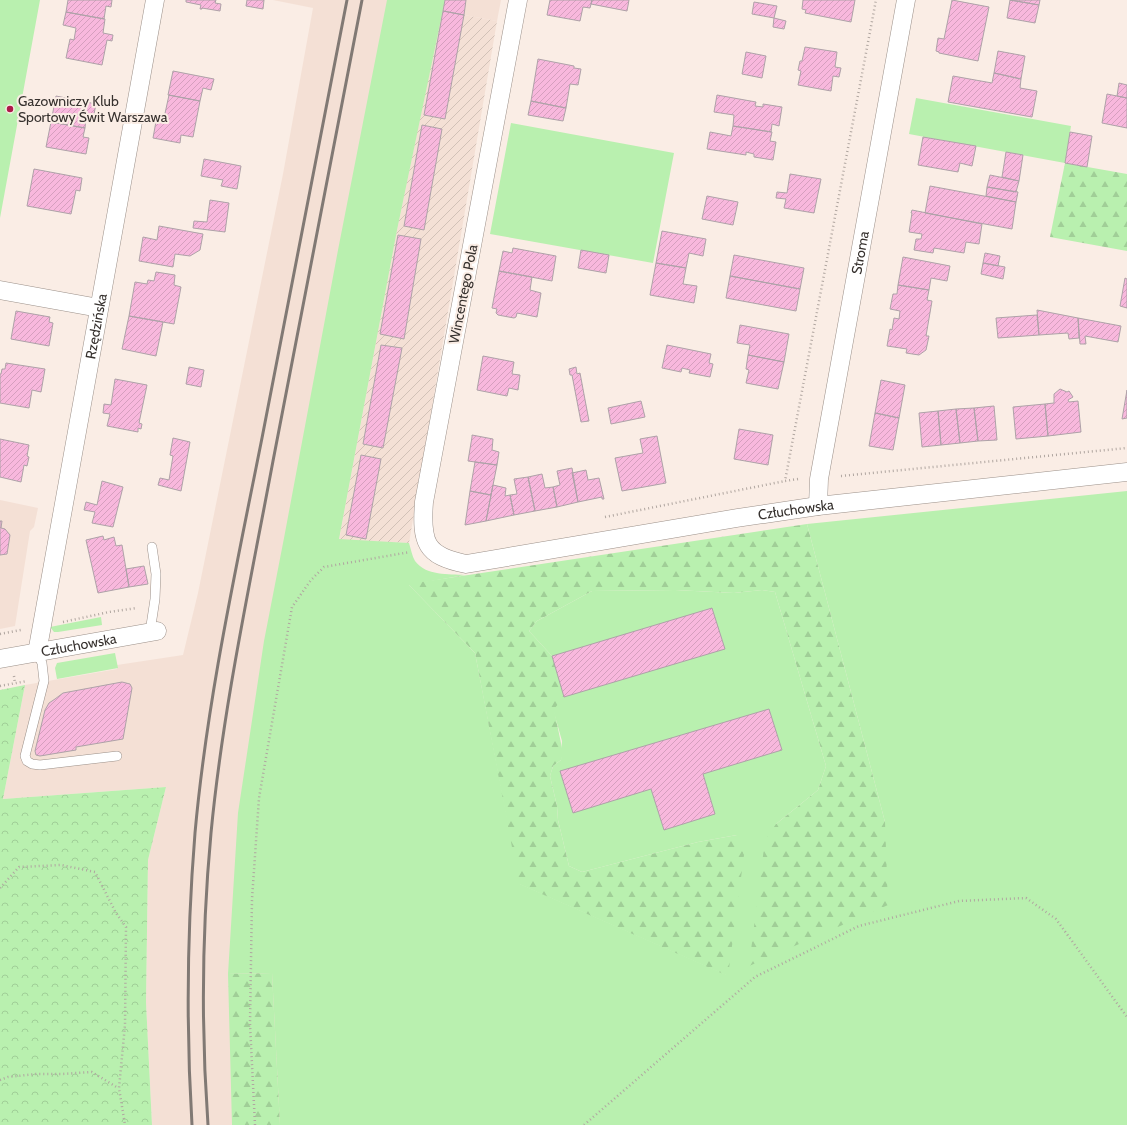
<svg xmlns="http://www.w3.org/2000/svg" width="1127" height="1125" viewBox="0 0 1127 1125" font-family="Cabin,sans-serif">
	<style>
		.built { fill: #f4e0d5 }
		.industrial { fill: url(#industrial-furrows) }
		.grass { fill: #b9f0af }
		.forest { fill: url(#forest-firs) }
		.park { fill: url(#park-crowns) }
		.building { fill: url(#building-hatch); stroke: #aea2a8 }
		.lines { fill: none; stroke-linecap: round; stroke-linejoin: round }
		.lane-casing { stroke: #9b9089; stroke-width: 10 }
		.street-casing { stroke: #9b9089; stroke-width: 19 }
		.path { stroke: #b0a6a0; stroke-width: 2.5; stroke-dasharray: 1 3; stroke-linecap: butt }
		.lane { stroke: #fff; stroke-width: 9 }
		.street { stroke: #fff; stroke-width: 18 }
		.rail { stroke: #817974; stroke-width: 3 }
		.poi-dot { fill: #ad1a49; stroke: #faede5; stroke-width: 1.5 }
		.labels { text-anchor: middle; stroke-width: 4; stroke-linejoin: round; paint-order: stroke }
		.poi-label { font-size: 14px; fill: #36312e; stroke: #faede5; text-anchor: start }
		.street-label { font-size: 14px; fill: #36312e; stroke: #faede5 }
	</style>
	<defs>
		<pattern id="industrial-furrows" width="10" height="10" patternUnits="userSpaceOnUse"><rect width="10" height="10" fill="#f4e0d5"/><path d="M-1 1l2-2M0 10L10 0M9 11l2-2" fill="none" stroke="#d2c1b7"/></pattern>
		<pattern id="forest-firs" width="22" height="20" patternUnits="userSpaceOnUse"><rect width="22" height="20" fill="#b9f0af"/><path d="M5 1l3.5 6h-7zM16 11l3.5 6h-7z" fill="#a0ce97"/></pattern>
		<pattern id="park-crowns" width="20" height="18" patternUnits="userSpaceOnUse"><rect width="20" height="18" fill="#b9f0af"/><path d="M2 6a3 3 0 1 1 6 0M12 15a3 3 0 1 1 6 0" fill="none" stroke="#a0ce97"/></pattern>
		<pattern id="building-hatch" width="6" height="6" patternUnits="userSpaceOnUse"><rect width="6" height="6" fill="#f8b8dd"/><path d="M-1 1l2-2M0 6l6-6M5 7l2-2" fill="none" stroke="#d59fbe"/></pattern>
	</defs>
	<rect width="100%" height="100%" fill="#faede5"/>
	<path class="built" d="M273 0H501L497 21 442 11 397 230 339 540 318 1125H152L146 1002 148 860 166 787 3 799 25 685 117 669V665L183 655 198 593 283 174 313 8Z
		M0 500 38 508 34 527 30 531 15 626 0 629Z"/>
	<path class="industrial" d="M442 11 497 21 409 543 339 540 397 230Z"/>
	<path class="grass" d="M0 0H40L0 218Z
		M387 0H445L397 230 339 539 409 543C411 549 412 556 415 561 426 576 449 574 465 575L409 585 475 653 520 884 727 975 737 835 698 842 582 872 569 866 558 820 557 806 550 776 553 766 561 760 562 741 553 709 552 656 529 631 537 621 592 591 675 590 734 593 762 590 775 592 826 766 818 790 776 824 885 822 807 524 1127 491V1125H280L272 973 228 974 238 813 264 641 284 538 338 250Z
		M916 98 1071 126 1065 163 909 134Z
		M511 123 674 153 653 263 490 234Z
		M101 617 102 625 58 632H54L50 627Z
		M115 653 118 668 57 679 55 668 57 663Z"/>
	<path class="forest" d="M1065 163 1127 174V251L1050 237Z
		M807 524 885 822 888 905 749 966 765 840 776 824 818 790 826 766 775 592 762 590 734 593 675 590 592 591 537 621 529 631 552 656 564 697 554 709 563 753 561 760 553 766 550 776 557 806 558 820 569 866 582 872 698 842 737 835 744 855 728 976 519 884 475 653 408 584Z
		M272 973 280 1125H232L228 974Z"/>
	<path class="park" d="M25 685 3 799 166 787 148 860 146 1002 152 1125H0V690Z"/>
	<path class="building" d="M68 0H112L111 7 106 6 104 19 66 12Z
		M186 0H216L215 3 221 4 220 11 202 8V9H200L201 5 186 2Z
		M247 0H264L263 9 246 6Z
		M445 0H466L464 15 443 11Z
		M550 0H592L590 8 583 7 580 21 547 15Z
		M592 0H629L627 11 591 4Z
		M803 0H855L851 22 805 13 806 10 802 9Z
		M952 0 989 7 978 61 939 53V52L936 51 938 38 944 39Z
		M1010 0 1039 5 1035 23 1007 18Z
		M1010 0H1040L1039 5Z
		M754 2 777 6 774 18 752 14Z
		M443 11 464 15 445 119 424 115Z
		M66 12 105 19 103 33 113 35 112 41 107 40 102 65 66 58 70 39 74 40 76 28 63 25Z
		M774 18 786 21 784 29 773 27Z
		M805 47 837 52 835 67 841 68 839 77 833 76 831 91 798 85 801 71 798 70 800 61H802Z
		M998 51 1025 56 1021 79 994 73Z
		M746 52 766 56 762 78 742 74Z
		M538 59 574 66V68L581 69 578 85 570 84 566 108 531 101Z
		M173 71 214 79 211 90 203 88 200 101 168 95Z
		M994 73 1021 79 1020 88 1037 91 1032 117 948 102 953 76 992 83Z
		M1119 83 1127 85V98L1117 96Z
		M1107 94 1127 98V128L1102 123Z
		M169 95 200 101 193 137 181 135 180 143 153 138 157 116 164 118Z
		M717 95 756 102 755 106 763 107V104L782 107 779 126 772 124 771 132 733 126 734 115 714 112Z
		M56 96 96 104 93 119 86 118 85 128 51 122Z
		M531 101 566 108 563 121 528 115Z
		M51 122 85 128 83 137 89 138 86 154 46 147Z
		M422 125 442 129 424 230 404 226Z
		M733 126 772 132 770 141 776 142 773 160 754 157V154L746 152V155L707 149 710 132 731 136Z
		M1070 132 1092 136 1087 167 1065 163Z
		M923 137 976 146 972 166 960 163 958 172 918 165Z
		M1006 152 1023 155 1019 181 1002 177Z
		M204 159 241 166 237 189 221 186 223 180 201 176Z
		M34 169 82 178 80 191 76 190 71 214 27 206Z
		M790 174 821 179 814 213 784 208 786 199 776 198 777 192 787 193Z
		M990 175 1019 181 1016 192 987 187Z
		M930 186 1016 202 1012 229 925 213Z
		M987 187 1018 192 1016 202 986 196Z
		M707 196 738 202 733 225 702 219Z
		M210 200 229 203 225 232 193 228 194 221 207 222Z
		M912 210 982 224 979 244 966 242 964 253 934 248 933 253 914 250 916 239H921L922 234 909 232 912 213H911Z
		M159 226 203 234 200 250 190 256 175 254 173 267 139 261 143 237 157 240Z
		M662 231 706 239 703 256 689 253 686 268 656 263Z
		M398 235 421 239 404 339 380 334Z
		M513 248 556 256 552 281 499 271 503 251 512 253Z
		M581 250 609 255 606 273 578 268Z
		M985 253 1000 256 998 266 983 263Z
		M734 255 804 268 800 289 730 276Z
		M903 257 950 266 947 281 931 278 929 290 898 285Z
		M656 263 686 268 683 284 697 286 694 303 650 295Z
		M983 263 1005 267 1003 279 981 274Z
		M499 271 532 277 530 290 541 293 537 317 517 313 516 317 514 318 498 315 496 313 497 309 492 308Z
		M156 272 175 275 174 285 181 287 174 324 129 316 135 282 147 284 148 280 154 281Z
		M730 276 800 289 796 311 726 298Z
		M1125 278 1127 279V308L1120 306Z
		M898 285 929 290 927 300 932 301 926 336H929L926 350 919 355 906 353 907 349 887 346 890 329 892 330 894 318 899 319 900 311 890 309 893 294H897Z
		M1037 310 1078 318 1079 338 1069 339 1068 333 1039 335Z
		M16 311 50 317 49 322 53 323 49 346 11 339Z
		M1037 315 1039 335 998 338 996 318Z
		M129 316 163 322 156 356 122 349Z
		M1078 318 1121 326 1118 342 1085 336 1086 344H1080Z
		M740 325 789 334 784 362 748 355 750 345 737 343Z
		M381 345 402 348 383 448 363 444Z
		M667 345 711 354 709 363 713 364 710 377 689 373 690 370 682 368 681 372 662 368Z
		M748 355 784 362 778 389 746 383 749 370 746 369Z
		M483 356 514 362 512 374 520 375 518 390 509 388 507 396 477 390Z
		M6 363 45 369 41 392 32 390 29 408 0 403V374H1L2 369H5Z
		M189 367 204 370 201 387 186 384Z
		M576 367 577 374 580 373 589 421 581 422 572 375H570L569 369Z
		M115 379 147 385 139 423 142 424 141 429 138 428V432L107 426 110 414 103 413 104 404 111 405Z
		M881 380 905 385 899 418 875 413Z
		M1060 389 1067 392 1069 391 1073 397 1068 400 1069 402 1078 401 1081 432 1048 436 1045 404 1054 403V394Z
		M1127 390V418L1122 419Z
		M641 401 645 417 611 424 608 408Z
		M1045 404 1048 436 1016 439 1013 407Z
		M994 406 997 440 978 441 974 408Z
		M974 408 978 441 960 443 956 409Z
		M956 409 960 443 941 445 938 411Z
		M938 411 941 445 922 447 919 413Z
		M875 413 899 418 893 450 869 446Z
		M739 429 773 435 768 465 734 459Z
		M472 435 493 439 492 450 499 452 497 465 468 461 472 437Z
		M657 436 666 483 622 491 615 458 643 453 640 439Z
		M173 438 190 442 181 491 158 485 160 478 169 480 173 456 170 455Z
		M0 439 29 445 27 456 29 457 27 466 24 465 21 482 0 477Z
		M361 455 381 459 366 539 346 535Z
		M475 462 497 465 491 495 470 491Z
		M572 468 578 502 557 507 553 487 560 485 557 471Z
		M586 470 588 480 599 478 604 499H602V497L578 502 572 473Z
		M542 474 545 488 553 487 557 507 535 511 528 477Z
		M528 477 535 511 514 515 510 495 517 494 514 479Z
		M102 481 123 487 113 527 92 523 95 512 84 510 86 502 97 505Z
		M493 485 506 488 505 496 510 495 514 515 486 521Z
		M470 491 491 495 486 521 465 525Z
		M0 521H2L1 528 5 529 10 535 7 554 0 555Z
		M103 536 104 540 114 537 116 546 122 545 129 587 98 593 86 540Z
		M144 566 148 584 129 587 126 569Z
		M712 608 725 649 564 697 552 656Z
		M122 682 130 684 132 688 123 739 76 747V750L40 756 36 755 35 751 45 710 49 703 55 699 63 693Z
		M769 709 782 750 703 774 715 814 664 830 651 789 573 813 560 771Z"/>
	<g class="lines">
		<g class="lane-casing">
			<path id="lane" d="M150 632 155 599 156 574 152 547
				M37 653 42 663 44 681 25 756 27 761 32 764 40 765 117 756"/>
		</g>
		<g class="street-casing">
			<g id="street">
				<path id="s1" d="M518 0 424 502C421 542 425 556 466 564L737 518 818 506 1127 472"/>
				<path d="M0 290 99 308"/>
				<path id="s2" d="M818 506 819 479 906 0"/>
				<path id="s3" d="M37 653 155 0"/>
				<path id="s4" d="M0 659 157 631"/>
			</g>
		</g>
		<path class="path" d="M841 476 1127 448
			M798 479 785 481 876 0
			M605 517 785 481
			M63 622 109 612 137 608
			M0 634 21 630
			M14 676 15 684
			M0 686 27 681
			M0 888 19 867 61 865 95 872 116 913 126 927 125 1025 119 1088 125 1125
			M0 1080 8 1077 36 1074H62L92 1072 118 1088
			M255 1125 250 1024 252 899 259 798 292 607 311 580 324 567 410 552
			M584 1125 755 977 859 926 959 901 1026 898 1056 919 1127 1017"/>
		<use href="#lane" class="lane"/>
		<use href="#street" class="street"/>
		<path class="rail" d="M192 1125C186 1027 187 931 195 833 207 700 236 569 262 438 290 292 318 146 347 0
			M208 1125C201 1028 202 930 211 833 223 708 250 584 273 461 303 307 332 154 362 0"/>
	</g>
	<circle class="poi-dot" cx="10" cy="109" r="4"/>
	<g class="labels">
		<g class="poi-label">
			<text x="18" y="106">Gazowniczy Klub<tspan x="18" dy="16">Sportowy Świt Warszawa</tspan></text>
		</g>
		<g class="street-label">
			<text dy="5" stroke="none"><textPath href="#s2" startOffset="257">Stroma</textPath></text>
			<text transform="translate(463 294) rotate(-79)" y="5">Wincentego Pola</text>
			<text dy="5" stroke="none"><textPath href="#s3" startOffset="332">Rzędzińska</textPath></text>
			<text dy="5" stroke="none"><textPath href="#s1" startOffset="932">Człuchowska</textPath></text>
			<text dy="5" stroke="none"><textPath href="#s4" startOffset="80">Człuchowska</textPath></text>
		</g>
	</g>
</svg>
